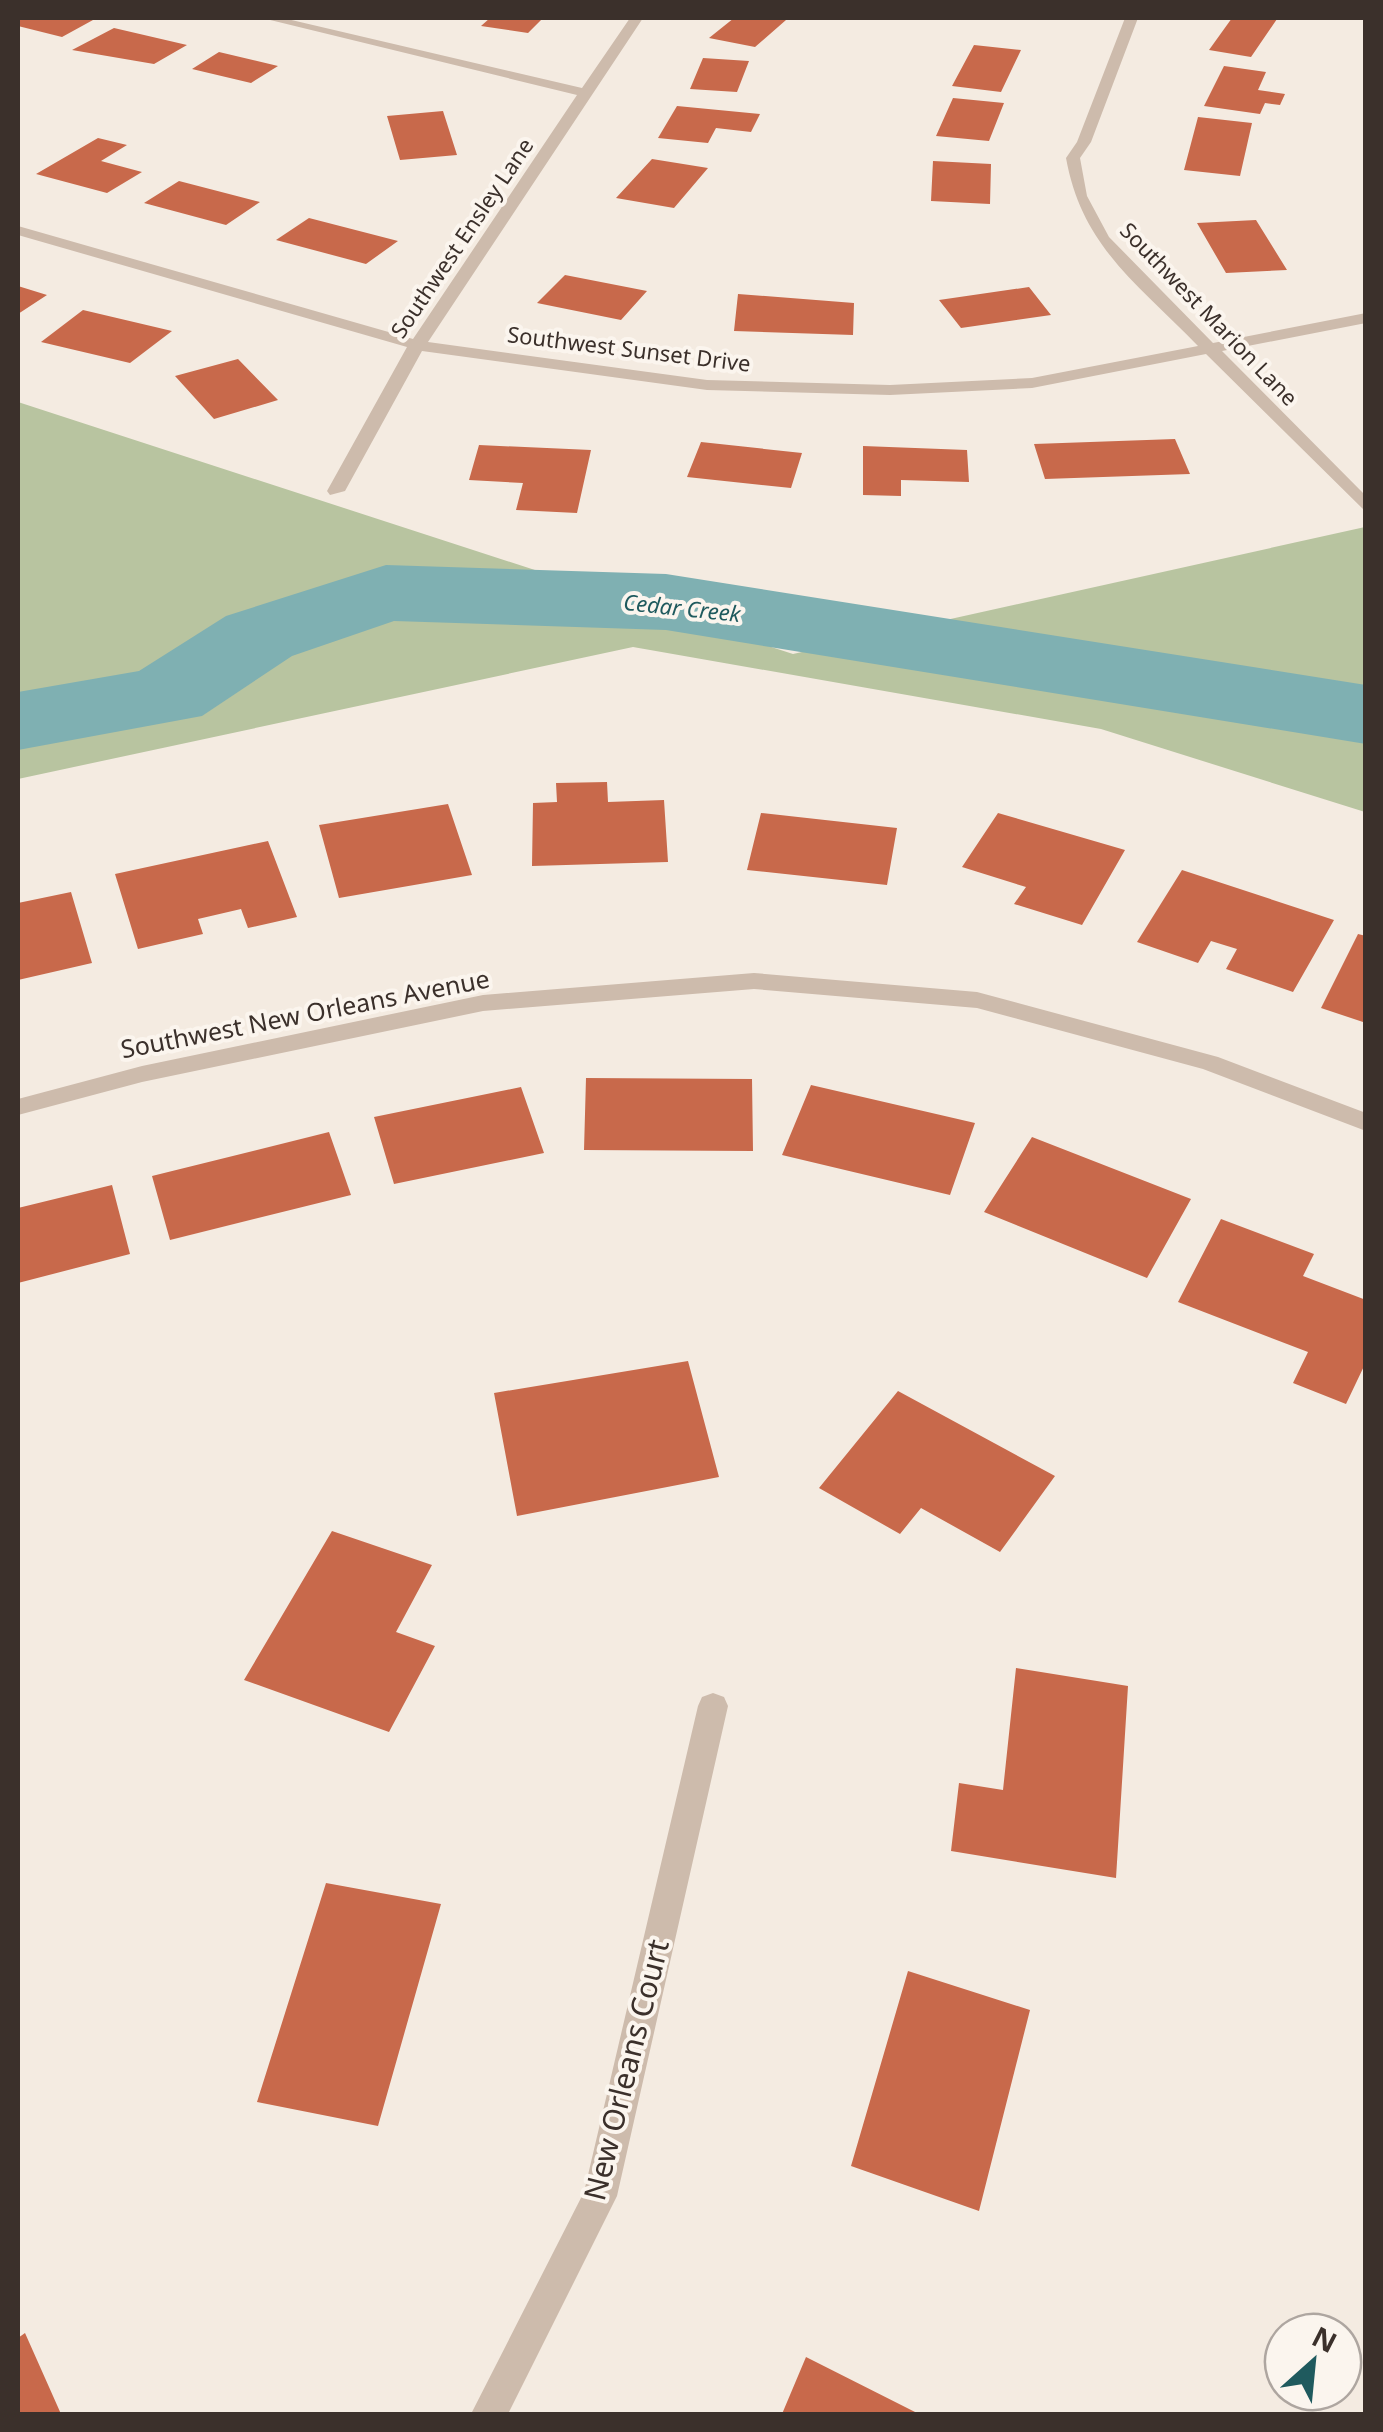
<svg xmlns="http://www.w3.org/2000/svg" width="1383" height="2432" viewBox="0 0 1383 2432" font-family="'Noto Sans',sans-serif">
	<style>
		.green { fill: #b8c4a0 }
		.lines { fill: none; stroke-linecap: round; stroke-linejoin: round }
		.river { fill: #7fb0b2; fill-rule: evenodd }
		.building { fill: #c8694b }
		.minor { fill: #cdbbac; fill-rule: evenodd }
		.labels { text-anchor: middle; stroke-width: 8; stroke-linejoin: round; paint-order: stroke }
		.far-street-label { font-size: 22px; fill: #3b302b; stroke: #fbf5ee }
		.far-water-label { font-size: 22px; font-style: italic; fill: #1f5a5e; stroke: #fbf5ee }
		.street-label { font-size: 25px; fill: #3b302b; stroke: #fbf5ee }
		.near-street-label { font-size: 30px; fill: #3b302b; stroke: #fbf5ee }
	</style>
	<rect width="100%" height="100%" fill="#f4ebe1"/>
	<path class="green" d="M18 402 793 654 1365 527V812L1101 729 633 647 18 779Z"/>
	<g class="lines">
		<path class="river" d="M386 565 666 574 1366 685V744L666 630 394 621 292 656 202 716 18 750V692L139 671 226 616Z"/>
	</g>
	<path class="building" d="M18 18H83L93 20 62 37 18 26Z
		M490 18H543L528 33 481 26Z
		M734 18H773L786 20 755 47 709 38Z
		M1232 18H1265L1277 19 1251 57 1209 50Z
		M114 28 187 45 154 64 72 50Z
		M974 45 1021 50 1001 92 952 86Z
		M219 52 278 66 251 83 192 69Z
		M703 58 749 61 737 92 690 89Z
		M1224 66 1266 72 1258 90 1285 94 1280 105 1265 103 1260 114 1204 106Z
		M953 98 1004 103 989 141 936 136Z
		M677 106 760 114 751 132 716 128 708 143 658 138Z
		M443 111 457 155 400 160 387 116Z
		M1198 117 1252 123 1240 176 1184 170Z
		M98 138 127 145 101 161 142 172 107 193 36 174Z
		M652 159 708 168 674 208 616 198Z
		M933 161 991 164 990 204 931 201Z
		M179 181 260 202 226 225 144 203Z
		M309 218 398 241 366 264 276 240Z
		M1256 220 1287 270 1226 273 1197 223Z
		M565 275 647 291 621 320 537 303Z
		M18 286 47 295 18 314Z
		M1029 287 1051 315 961 328 939 300Z
		M738 294 854 303 853 335 734 331Z
		M83 310 172 331 130 363 41 342Z
		M238 359 278 400 214 419 175 376Z
		M1175 439 1190 474 1045 479 1034 444Z
		M701 442 802 453 791 488 687 477Z
		M479 445 591 450 577 513 516 510 523 483 469 480Z
		M863 446 967 450 969 482 901 480V496L863 495Z
		M607 782 608 802 664 800 668 862 532 866 533 803 557 802 556 783Z
		M448 804 472 875 339 898 319 825Z
		M761 813 897 828 887 885 747 870Z
		M998 813 1125 850 1082 925 1014 904 1026 887 962 867Z
		M268 841 297 917 248 928 241 909 198 919 203 934 138 949 115 874Z
		M1182 870 1334 920 1293 992 1226 969 1237 949 1211 941 1198 963 1137 942Z
		M71 892 92 963 18 980V903Z
		M1358 934 1366 936V1023L1321 1008Z
		M586 1078 752 1079 753 1151 584 1150Z
		M811 1085 975 1123 950 1195 782 1155Z
		M521 1087 544 1153 394 1184 374 1117Z
		M329 1132 351 1195 170 1240 152 1176Z
		M1032 1137 1191 1199 1147 1278 984 1212Z
		M112 1185 130 1254 18 1283V1208Z
		M1221 1219 1314 1254 1303 1276 1366 1300V1362L1346 1404 1293 1383 1308 1352 1178 1302Z
		M688 1361 719 1477 517 1516 494 1393Z
		M898 1391 1055 1476 1000 1552 921 1508 900 1534 819 1488Z
		M332 1531 432 1565 396 1632 435 1646 389 1732 244 1680Z
		M1016 1668 1128 1686 1116 1878 951 1851 959 1783 1003 1790Z
		M326 1883 441 1904 378 2126 257 2102Z
		M908 1971 1030 2010 979 2211 851 2166Z
		M25 2333 61 2414H18V2338Z
		M806 2357 919 2414H782Z"/>
	<g class="lines">
		<path class="minor" d="M262 18H283L582 88 630 18H643L428 342 707 380 890 385 1032 378 1198 346C1138 284 1082 247 1066 158L1077 142 1125 18H1138L1091 142 1080 158 1087 196 1109 237 1213 343 1366 313V323L1222 351 1366 496V512L1206 354 1032 388 890 395 707 390 422 351 345 491 330 495 327 491 407 347 18 235V226L413 339 577 95Z
			M754 973 977 992 1218 1057 1366 1113V1131L1203 1069 977 1008 754 989 483 1011 142 1082 18 1115V1099L142 1066 483 995Z
			M713 1693 724 1697 728 1706 617 2196 508 2414H471L584 2192 698 1706 702 1697Z"/>
	</g>
	<g class="labels">
		<g class="far-street-label">
			<text transform="translate(462 238) rotate(-56)" y="8">Southwest Ensley Lane</text>
			<text transform="translate(1209 314) rotate(46)" y="8">Southwest Marion Lane</text>
			<text transform="translate(629 349) rotate(7)" y="8">Southwest Sunset Drive</text>
		</g>
		<g class="far-water-label">
			<text transform="translate(682 608) rotate(6)" y="8">Cedar Creek</text>
		</g>
		<g class="street-label">
			<text transform="translate(305 1014) rotate(-11)" y="9">Southwest New Orleans Avenue</text>
		</g>
		<g class="near-street-label">
			<text transform="translate(627 2070) rotate(-76)" y="10">New Orleans Court</text>
		</g>
	</g>
	<rect width="1383" height="2432" fill="none" stroke="#3b302b" stroke-width="40"/>
	<g transform="translate(1313 2362) rotate(27)"><circle r="48" fill="#fbf5ee" stroke="#aea6a0" stroke-width="2.5"/>
	<path d="M0-8L18 38L0 25L-18 38Z" fill="#1f5a5e"/>
	<text y="-15" font-size="28" font-weight="bold" text-anchor="middle" fill="#3b302b">N</text>
	</g>
</svg>
